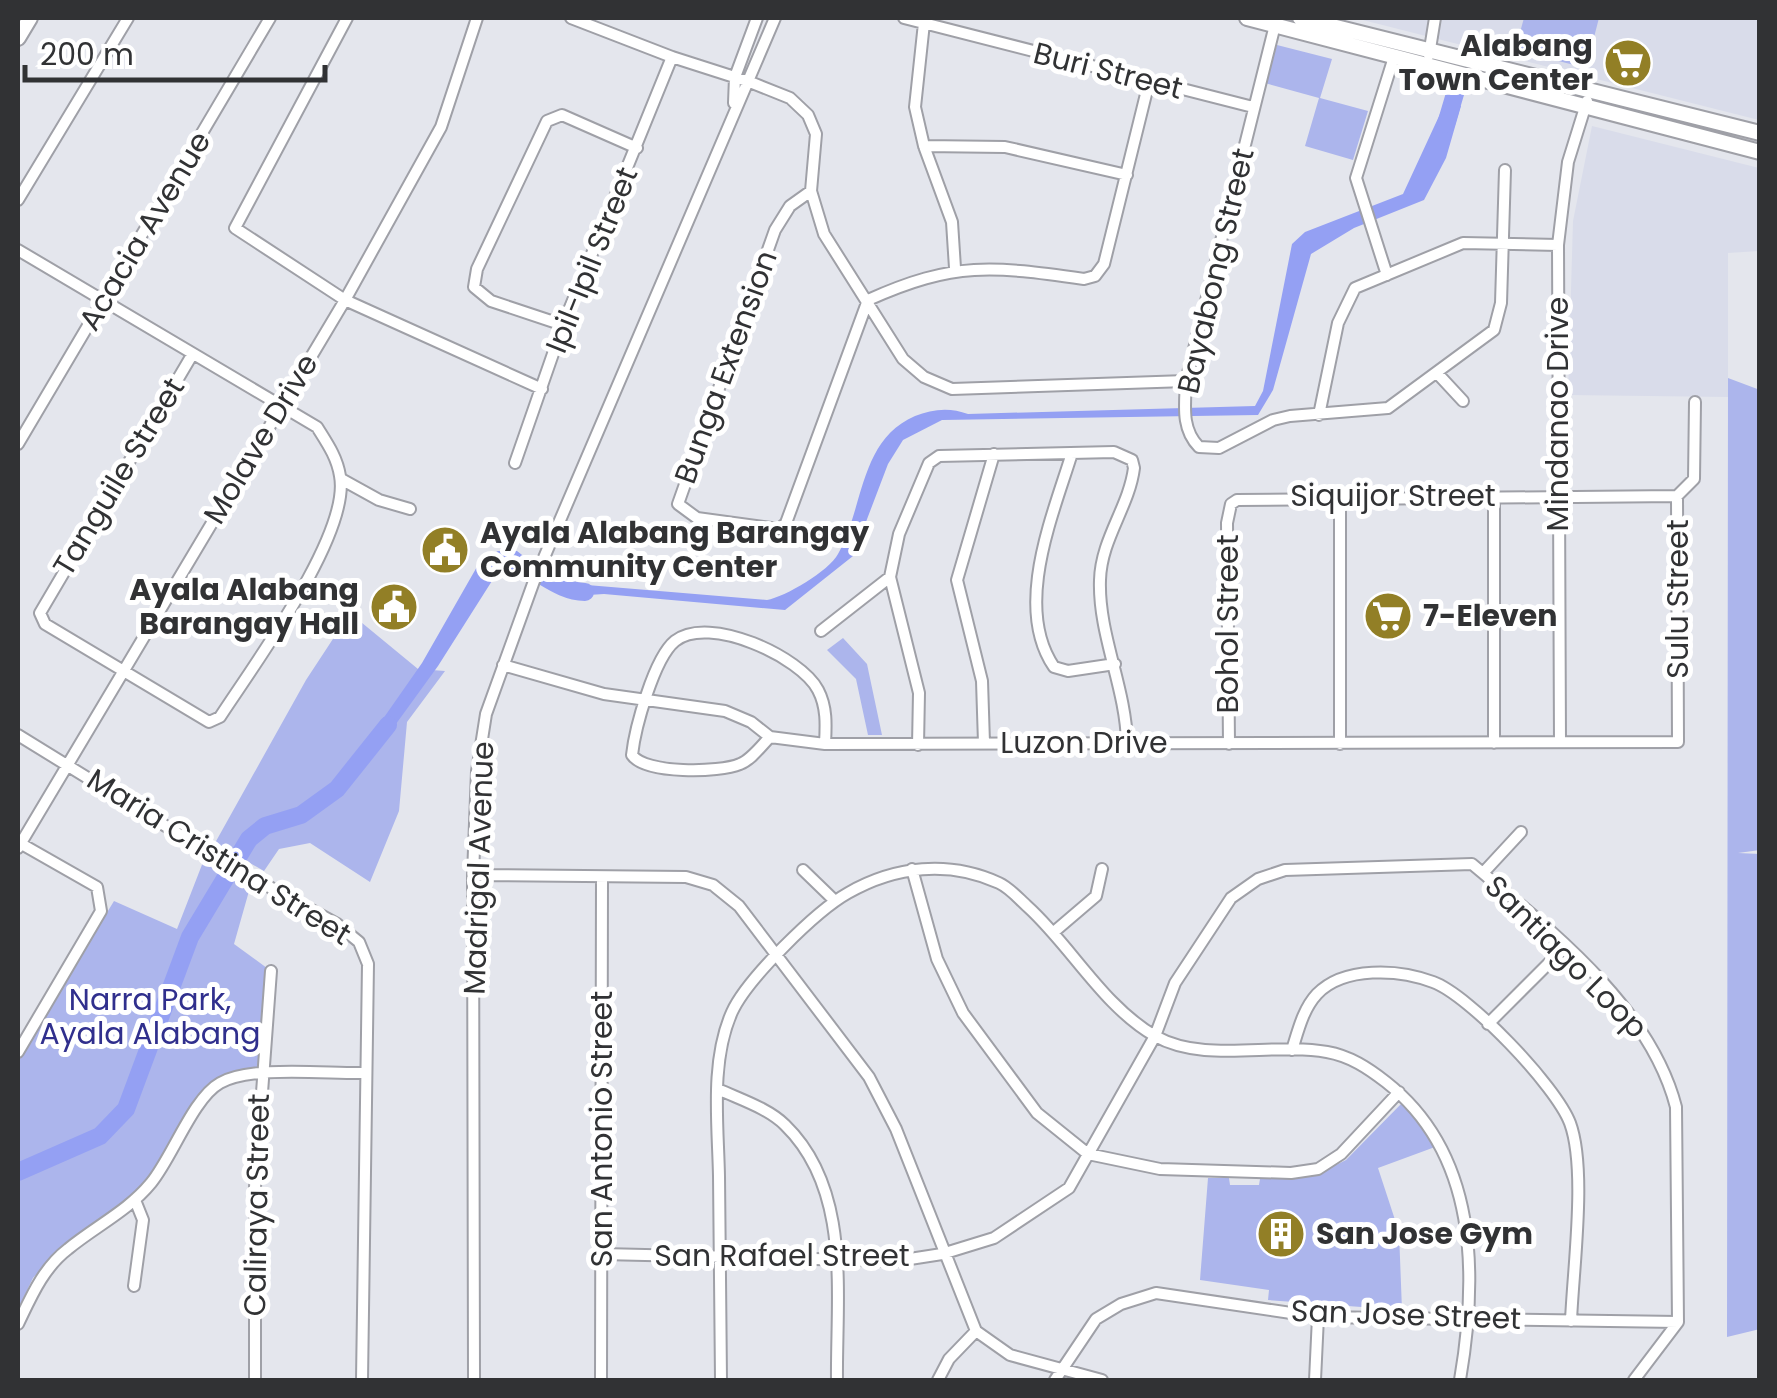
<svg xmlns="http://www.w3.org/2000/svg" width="1777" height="1398" viewBox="0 0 1777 1398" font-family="Poppins,sans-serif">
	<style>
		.built { fill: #d9dcea }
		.green { fill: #acb5ec }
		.water { fill: #94a0f3 }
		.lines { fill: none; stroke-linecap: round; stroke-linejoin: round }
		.river { stroke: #94a0f3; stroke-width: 18 }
		.minor-casing { stroke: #9fa0a7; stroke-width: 14 }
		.major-casing { stroke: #9fa0a7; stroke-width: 18 }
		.minor { stroke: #fff; stroke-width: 10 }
		.major { stroke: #fff; stroke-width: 14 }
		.labels { text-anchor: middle; stroke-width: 10; stroke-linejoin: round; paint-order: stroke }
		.poi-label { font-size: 30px; font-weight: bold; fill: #313234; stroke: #fff; text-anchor: start }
		.street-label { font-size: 30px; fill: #313234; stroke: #fff }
		.park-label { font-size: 30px; fill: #302f8d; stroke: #fff }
	</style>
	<rect width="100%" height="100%" fill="#e4e6ed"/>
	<path class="built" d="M1355 18H1759V120L1414 33Z
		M1592 126 1759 168V251L1728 253V397L1568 395 1573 221Z"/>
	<path class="green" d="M1524 18H1599L1586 68 1515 50Z
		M1277 45 1332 59 1320 98 1368 111 1353 160 1305 146 1319 98 1265 83Z
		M1728 378 1760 390V850L1738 853 1760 854V1329L1727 1337Z
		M350 613 418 669 445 671 407 722 399 811 370 882 310 843 279 849 264 871 215 843 306 680Z
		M843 638 867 664 882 735H868L856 679 827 650Z
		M205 857 251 884 234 944 271 971 259 1074 220 1082 200 1094 148 1179 116 1211 64 1244 33 1278 18 1309V1059L114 901 177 929Z
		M1402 1103 1424 1126 1435 1147 1378 1168 1399 1232 1402 1310 1268 1300 1269 1290 1200 1280 1208 1178H1229L1230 1185H1259L1260 1179 1316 1175 1346 1160Z"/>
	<path class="water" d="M1446 101 1461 106 1446 158 1424 200 1354 228 1311 254 1273 390 1258 415 942 420 903 440 888 464 853 556 785 610 604 594 573 596 542 580 548 572 563 583 767 600C785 597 829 571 838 554 864 508 859 440 915 416 932 409 950 407 968 414L1255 406 1263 391 1292 244 1305 232 1403 194Z
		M498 551H517L526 558 520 572 497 573 438 666 380 746 371 736 422 663 482 558Z"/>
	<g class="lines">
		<path class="river" d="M1446 124 1457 87
			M502 561C535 562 552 591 585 592
			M18 1172 100 1136 126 1109 190 937 249 839 265 826 301 815 337 789 388 725"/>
		<g class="minor-casing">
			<path id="minor" d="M347 18 235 228 345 300 542 389
				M571 18 672 57 750 82 790 98 808 115 816 134 811 191 824 234 903 359 924 377 952 389 1186 381
				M904 18 1253 107
				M924 23 915 107 924 146 952 222 955 268
				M1275 25 1186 381C1185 405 1181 429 1199 447L1219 448 1273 420 1290 416 1388 408 1494 330 1501 303 1505 170
				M1429 55 1435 18
				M734 103 735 77 757 18
				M924 146 1005 147 1127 175
				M811 191 790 206 775 230 678 504 697 518 779 529 786 523 868 300C955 261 992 266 1084 279L1095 276 1104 264 1149 82
				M18 200 128 18
				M18 250 317 427C327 443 337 457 340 476 351 534 253 666 220 717L209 722 45 624 40 613 192 355
				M1387 275 1356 178 1394 57
				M563 325 491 301 474 287 477 269 547 121 562 115 637 148
				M1437 373 1463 401
				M1319 415 1338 323 1355 288 1463 243 1558 245
				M18 444 270 18
				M1072 453C1053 515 1013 607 1054 667L1068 671 1115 664
				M515 463 563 325 672 57
				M341 479 379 500 410 509
				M821 631 890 577
				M503 665 604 694 725 711 751 722 770 737 825 744 1678 742 1677 496 1694 479 1695 402
				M18 735 224 862 337 924 359 942 368 964 362 1380
				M770 737C761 746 751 760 740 764 719 773 645 774 632 755 635 728 654 658 675 641 709 614 801 657 818 690 827 707 826 725 825 744
				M1560 742 1558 245 1568 162 1587 101
				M984 743 982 681 957 580 994 454
				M1494 743V495
				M1229 744 1227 523 1231 504 1237 500 1677 496
				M1340 744V496
				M918 745 919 693 890 577 899 534 929 463 939 456 1114 452 1132 460 1134 468C1129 507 1101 539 1100 580 1098 634 1126 688 1127 743
				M18 848 345 300 441 127 477 18
				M912 869 937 959 963 1013 1037 1113 1088 1154 1160 1169 1291 1173 1318 1169 1341 1154 1399 1092
				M803 870 835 901
				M1483 873 1521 832
				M473 875 686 877 713 885 739 906 869 1077 896 1129 976 1331 1010 1355 1102 1380
				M1055 931 1096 896 1102 869
				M1488 1024 1564 948
				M1292 1050C1298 1031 1303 1009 1317 994 1344 966 1399 969 1433 982 1469 995 1556 1086 1570 1123 1587 1169 1573 1269 1571 1321
				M18 1052 101 911 97 887 18 842
				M718 1089C739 1099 768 1108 785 1125 852 1190 836 1296 837 1380
				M602 1254 897 1261 942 1254 994 1238 1069 1188 1155 1036 1175 983 1231 898 1258 879 1285 870 1472 864C1549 929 1650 1006 1676 1107L1678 1322 1634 1380
				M134 1286 143 1220 135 1200
				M18 1324C31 1297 43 1268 68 1249 96 1226 128 1211 151 1183 172 1158 193 1098 220 1083 251 1065 328 1074 364 1073
				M255 1380V1187L271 971
				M474 1380 473 875 477 771 486 714 534 581 775 18
				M601 1380 602 877
				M721 1380C720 1312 720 1244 719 1176 718 1124 710 1061 732 1012 747 979 816 911 848 893 895 866 949 860 999 883 1010 888 1019 899 1028 907 1071 946 1103 1006 1155 1036 1205 1064 1272 1042 1327 1052 1350 1056 1368 1068 1386 1082 1478 1154 1478 1275 1460 1380
				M938 1380 949 1359 976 1331
				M1055 1380 1096 1319 1121 1304 1156 1293 1318 1317 1678 1322
				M1315 1380 1318 1317"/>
		</g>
		<g class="major-casing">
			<path id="major" d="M1247 18 1760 152
				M1300 18 1760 133
				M18 38 30 18"/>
		</g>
		<use href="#minor" class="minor"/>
		<use href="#major" class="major"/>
	</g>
	<defs>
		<g id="supermarket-disc" transform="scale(2.5)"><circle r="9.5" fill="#927f26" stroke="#fff"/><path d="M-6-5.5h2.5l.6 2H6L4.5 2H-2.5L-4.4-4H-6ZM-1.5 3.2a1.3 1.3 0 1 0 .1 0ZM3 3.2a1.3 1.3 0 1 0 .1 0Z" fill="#fff"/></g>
		<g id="civic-disc" transform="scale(2.5)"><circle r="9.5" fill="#927f26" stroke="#fff"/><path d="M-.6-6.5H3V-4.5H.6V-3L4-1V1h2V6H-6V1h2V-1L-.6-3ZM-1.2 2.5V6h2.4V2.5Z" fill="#fff"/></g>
		<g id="building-disc" transform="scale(2.5)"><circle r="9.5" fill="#927f26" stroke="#fff"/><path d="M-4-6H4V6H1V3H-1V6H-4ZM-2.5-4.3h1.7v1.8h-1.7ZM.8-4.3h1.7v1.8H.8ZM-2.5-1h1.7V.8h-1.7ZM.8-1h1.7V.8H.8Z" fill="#fff"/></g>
	</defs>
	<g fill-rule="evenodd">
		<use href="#supermarket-disc" x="1628" y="63"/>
		<use href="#civic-disc" x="445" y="550"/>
		<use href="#civic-disc" x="394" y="607"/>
		<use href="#supermarket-disc" x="1388" y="616"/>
		<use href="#building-disc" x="1281" y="1234"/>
	</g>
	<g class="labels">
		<g class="poi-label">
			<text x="1593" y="56" text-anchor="end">Alabang<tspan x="1593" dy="34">Town Center</tspan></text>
			<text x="480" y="543">Ayala Alabang Barangay<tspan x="480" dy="34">Community Center</tspan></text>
			<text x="359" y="600" text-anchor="end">Ayala Alabang<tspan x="359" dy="34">Barangay Hall</tspan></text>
			<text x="1423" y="626">7-Eleven</text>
			<text x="1316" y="1244">San Jose Gym</text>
		</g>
		<g class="street-label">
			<text transform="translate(1108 71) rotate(14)" y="10">Buri Street</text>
			<text transform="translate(145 231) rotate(-59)" y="10">Acacia Avenue</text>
			<text transform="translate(592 260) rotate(-68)" y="10">Ipil-Ipil Street</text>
			<text transform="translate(1216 271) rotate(-77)" y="10">Bayabong Street</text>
			<text transform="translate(726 367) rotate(-70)" y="10">Bunga Extension</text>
			<text transform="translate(1558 414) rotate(-90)" y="10">Mindanao Drive</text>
			<text transform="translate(261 439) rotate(-59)" y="10">Molave Drive</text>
			<text transform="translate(119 477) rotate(-59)" y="10">Tanguile Street</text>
			<text x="1393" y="506">Siquijor Street</text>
			<text transform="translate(1678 599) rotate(-90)" y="10">Sulu Street</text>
			<text transform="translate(1228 624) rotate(-90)" y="10">Bohol Street</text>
			<text x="1084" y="753">Luzon Drive</text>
			<text transform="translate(219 857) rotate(32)" y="10">Maria Cristina Street</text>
			<text transform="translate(479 868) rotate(-88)" y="10">Madrigal Avenue</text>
			<text transform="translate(1566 957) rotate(45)" y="10">Santiago Loop</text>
			<text transform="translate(602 1129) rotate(-90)" y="10">San Antonio Street</text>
			<text transform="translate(257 1205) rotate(-89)" y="10">Caliraya Street</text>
			<text x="782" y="1266">San Rafael Street</text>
			<text transform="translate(1406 1315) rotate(2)" y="10">San Jose Street</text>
		</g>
		<g class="park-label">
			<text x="150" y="1010">Narra Park,<tspan x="150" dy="34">Ayala Alabang</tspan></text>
		</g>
	</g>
	<rect width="1777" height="1398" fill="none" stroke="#313234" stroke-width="40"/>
	<path d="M25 65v15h300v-15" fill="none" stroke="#313234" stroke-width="5"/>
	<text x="40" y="65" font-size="30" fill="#313234" stroke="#ffffff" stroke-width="8" paint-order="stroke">200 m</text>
</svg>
